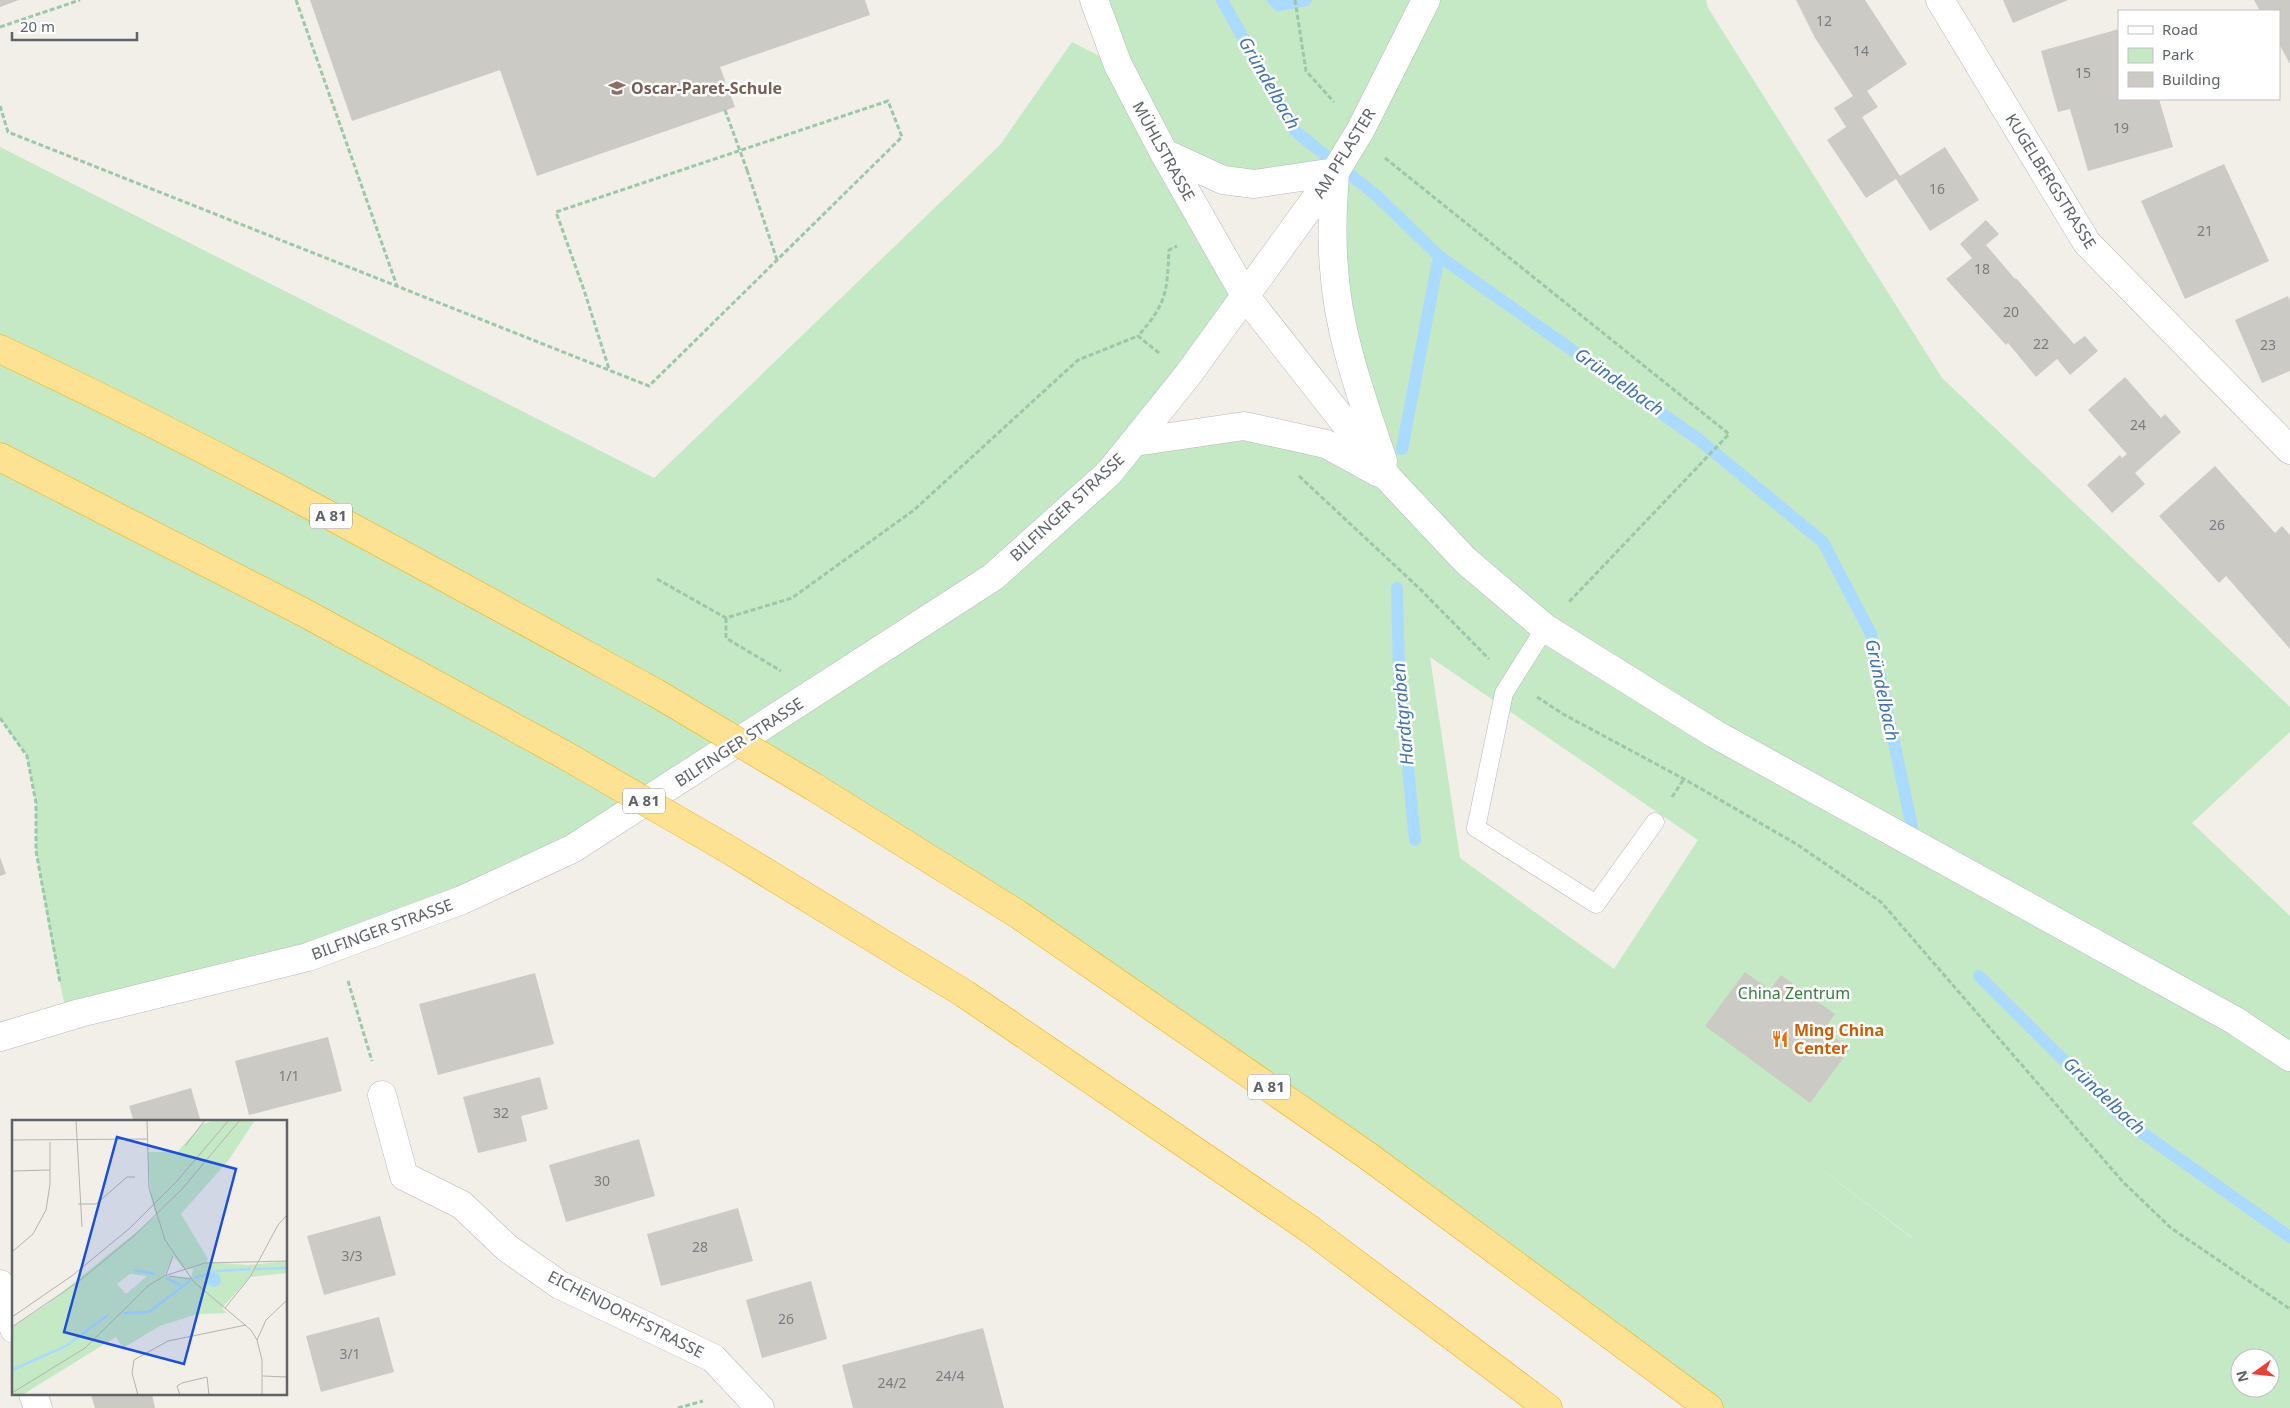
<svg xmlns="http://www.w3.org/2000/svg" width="2290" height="1408" viewBox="0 0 2290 1408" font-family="'Noto Sans',sans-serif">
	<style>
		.green { fill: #c5e8c5; fill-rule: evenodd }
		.water { fill: #aadaff }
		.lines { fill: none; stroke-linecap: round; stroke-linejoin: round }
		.stream { stroke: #aadaff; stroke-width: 12 }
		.building { fill: #cccac5 }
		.lane-casing { stroke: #b5b8bc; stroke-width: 19 }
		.street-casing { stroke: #b5b8bc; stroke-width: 29 }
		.secondary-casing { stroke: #b6babf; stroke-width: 29 }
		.highway-casing { stroke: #f9ab00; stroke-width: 29 }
		.path { stroke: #9cc7a9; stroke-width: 3; stroke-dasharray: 5 2.5; stroke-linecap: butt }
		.lane { stroke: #fff; stroke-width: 18 }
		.street { stroke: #fff; stroke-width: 28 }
		.secondary { stroke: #fff; stroke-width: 28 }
		.highway { stroke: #fde293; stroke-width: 28 }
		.highway-bridge-casing { stroke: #f9ab00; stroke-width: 29; stroke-linecap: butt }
		.path-bridge { stroke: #9cc7a9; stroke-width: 3; stroke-dasharray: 5 2.5; stroke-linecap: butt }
		.highway-bridge { stroke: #fde293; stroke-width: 28 }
		.labels { text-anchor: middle; stroke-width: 5; stroke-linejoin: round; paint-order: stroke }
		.number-label { font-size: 14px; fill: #7a7d7f }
		.shield { fill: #fff; stroke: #8f9295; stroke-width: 1 }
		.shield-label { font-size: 15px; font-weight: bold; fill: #5f6368 }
		.education-label { font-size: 16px; font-weight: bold; fill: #785e54; stroke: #fff; text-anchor: start }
		.street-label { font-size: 16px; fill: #5f6368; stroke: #fff }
		.park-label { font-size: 16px; fill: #348238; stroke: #fff }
		.food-label { font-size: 16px; font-weight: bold; fill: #c56008; stroke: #fff; text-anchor: start }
		.water-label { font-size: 18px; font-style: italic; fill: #4174aa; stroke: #fff }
		.inset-river { fill: none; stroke: #aadaff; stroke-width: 2.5 }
		.inset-road { fill: none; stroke: #b3b3b1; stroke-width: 1 }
		.view { fill: #1d4ed8; fill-opacity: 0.15; stroke: #1d4ed8; stroke-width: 2.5 }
		.inset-edge { fill: none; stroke: #5f6368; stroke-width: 2.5 }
	</style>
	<rect width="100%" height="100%" fill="#f1efe8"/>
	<path class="green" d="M1094 0H1266L1276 12 1309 6 1313 0H1706L1708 8 1942 378 2290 707V732L2192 823 2290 916V1408H1690L1368 1156 747 747 462 900 67 1016 53 951 36 851V803L27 756 0 718V147L654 478 1000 145 1072 42 1117 65ZM1165 153 1254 184 1335 172 1353 370 1389 479 1244 426 1136 441 1246 297ZM1430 657 1698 840 1614 969 1460 858ZM1758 1122 1912 1237H1911ZM2240 1358H2270V1388H2240Z"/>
	<path class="water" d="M1266 0H1313L1309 6 1276 12Z"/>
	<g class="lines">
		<path class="stream" d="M1222 0 1296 132 1376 195 1439 256 1698 439 1823 542 1871 634 1912 827
			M1402 449 1439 256
			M1397 588 1399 676 1415 840
			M1979 976 2124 1120 2290 1237"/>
	</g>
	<path class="building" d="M0 0H19L0 7Z
		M310 0H865L870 15 720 67 735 107 537 176 500 70 352 121Z
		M1796 0H1865L1907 64 1867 91 1878 107 1862 117 1900 176 1945 147 1979 200 1930 231 1896 179 1866 198 1827 140 1846 127 1834 108 1853 96 1815 38Z
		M2003 0H2068L2013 23Z
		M2254 0H2290V64L2279 44V11H2260Z
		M2119 29V99H2159L2173 147 2088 171 2070 109 2058 112 2041 51Z
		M2224 164 2269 261 2185 299 2141 201Z
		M1986 220 1999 234 1986 245 2015 279 2016 278 2074 344 2085 336 2098 351 2070 375 2057 359 2036 377 2008 343 2006 345 1946 279 1972 258 1960 244Z
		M2288 296 2290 301V371L2262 383 2235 320Z
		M2125 377 2161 418 2165 414 2181 432 2135 473 2145 484 2112 513 2087 485 2120 455 2122 458 2127 454 2088 410Z
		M2215 466 2275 533 2282 526 2290 535V649L2226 576 2219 583 2159 516Z
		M0 857 6 874 0 876Z
		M1745 972 1770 990 1781 975 1835 1014 1824 1030 1850 1049 1810 1103 1705 1026Z
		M535 973 554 1044 438 1075 419 1004Z
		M328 1037 342 1091 249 1115 235 1061Z
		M540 1077 548 1109 521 1116 527 1141 478 1153 463 1097Z
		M191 1088 201 1122H134L129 1106Z
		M639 1139 655 1196 566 1222 549 1165Z
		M738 1208 753 1261 661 1286 647 1234Z
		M380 1216 396 1275 324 1295 307 1236Z
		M811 1281 827 1339 762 1358 746 1300Z
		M379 1317 394 1372 321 1392 306 1336Z
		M983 1328 1004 1408H853L842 1365Z
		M93 1394H152L155 1408H95L91 1395Z"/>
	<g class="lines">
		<g class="lane-casing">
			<path id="lane" d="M1545 628 1504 693 1476 828 1596 904 1655 822"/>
		</g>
		<g class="street-casing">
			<path id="street" d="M1940 0 2087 243 2290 450
				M382 1095 404 1176 462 1205 507 1248 560 1285 713 1358 760 1408
				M0 1284 14 1329
				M33 1394 38 1408"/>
		</g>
		<g class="secondary-casing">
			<path id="secondary" d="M1094 0 1118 65 1164 153 1246 297 1389 479 1465 560 1545 628 1715 734 2234 1020 2290 1057
				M1164 153 1223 180 1254 184 1335 172
				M1335 172C1333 204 1331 236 1334 268 1338 334 1362 398 1383 461
				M1135 442 1244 426 1326 444 1379 473
				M0 1037 80 1013 308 957 462 900 572 849 993 577 1109 473 1187 376 1335 172 1360 131 1426 0"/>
		</g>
		<g class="highway-casing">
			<path id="highway" d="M0 349C223 454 439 574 656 693
				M0 457 303 612 563 754
				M814 787 1019 915 1368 1156 1709 1408
				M726 848 965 994 1311 1230 1548 1408"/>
		</g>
		<path class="path" d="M296 0 397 286
			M1295 0 1306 71 1334 102
			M0 27 80 0
			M0 106 8 132 649 386 902 137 888 101 556 212 584 290 609 369
			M1385 158 1729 434 1569 602
			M747 170 777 260
			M1159 353 1138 336C1167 303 1167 292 1169 250L1177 246
			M1299 476 1420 589 1489 659
			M657 579 726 618 792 598 914 510 1078 360 1138 336
			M726 618V638L781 671
			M1537 697 1563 714 1684 779 1798 845 1881 902 2123 1182 2171 1228 2290 1309
			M0 718 27 756 36 803V851L60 982
			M1672 797 1684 779
			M348 981 372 1061
			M678 1408 703 1401"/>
		<use href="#lane" class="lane"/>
		<use href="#street" class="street"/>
		<use href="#secondary" class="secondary"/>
		<use href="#highway" class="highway"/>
		<g class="highway-bridge-casing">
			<path id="highway-bridge" d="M656 693 814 787
				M563 754 726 848"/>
		</g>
		<path class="path-bridge" d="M725 110 747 170"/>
		<use href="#highway-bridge" class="highway-bridge"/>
	</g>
	<defs>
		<g id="school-bare" transform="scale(1.35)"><path d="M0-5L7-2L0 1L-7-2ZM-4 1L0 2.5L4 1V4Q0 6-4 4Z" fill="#8d6e63" stroke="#fff" stroke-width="2.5" paint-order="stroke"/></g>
		<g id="restaurant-bare" transform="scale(1.35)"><path d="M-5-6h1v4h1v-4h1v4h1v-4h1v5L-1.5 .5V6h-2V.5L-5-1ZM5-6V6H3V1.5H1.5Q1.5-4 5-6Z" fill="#e8710a" stroke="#fff" stroke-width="2.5" paint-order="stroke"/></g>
	</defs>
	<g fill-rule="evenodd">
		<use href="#school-bare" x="617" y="88"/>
		<use href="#restaurant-bare" x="1780" y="1039"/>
	</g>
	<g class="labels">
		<g class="number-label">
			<text x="1824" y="26">12</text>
			<text x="1861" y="56">14</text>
			<text x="2083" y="78">15</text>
			<text x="2121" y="133">19</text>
			<text x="1937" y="194">16</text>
			<text x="2205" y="236">21</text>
			<text x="1982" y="274">18</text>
			<text x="2011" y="317">20</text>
			<text x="2041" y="349">22</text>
			<text x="2268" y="350">23</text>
			<text x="2138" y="430">24</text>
			<text x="2217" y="530">26</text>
			<text x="289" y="1081">1/1</text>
			<text x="501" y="1118">32</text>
			<text x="602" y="1186">30</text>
			<text x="700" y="1252">28</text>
			<text x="352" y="1261">3/3</text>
			<text x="786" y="1324">26</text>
			<text x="350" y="1359">3/1</text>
			<text x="950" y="1381">24/4</text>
			<text x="892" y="1388">24/2</text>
		</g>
		<g class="shield">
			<rect x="310" y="503.5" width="42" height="25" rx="4"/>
			<rect x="623" y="788.5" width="42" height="25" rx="4"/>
			<rect x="1248" y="1074.5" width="42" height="25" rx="4"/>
		</g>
		<g class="shield-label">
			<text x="331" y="521">A 81</text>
			<text x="644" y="806">A 81</text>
			<text x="1269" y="1092">A 81</text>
		</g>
		<g class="education-label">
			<text x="631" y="94">Oscar-Paret-Schule</text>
		</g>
		<g class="street-label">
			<text transform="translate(1164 151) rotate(61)" y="6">MÜHLSTRASSE</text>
			<text transform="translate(1344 153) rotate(-58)" y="6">AM PFLASTER</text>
			<text transform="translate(2051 181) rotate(58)" y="6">KUGELBERGSTRASSE</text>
			<text transform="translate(1067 507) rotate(-43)" y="6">BILFINGER STRASSE</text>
			<text transform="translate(739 742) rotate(-33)" y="6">BILFINGER STRASSE</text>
			<text transform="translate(382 929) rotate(-20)" y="6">BILFINGER STRASSE</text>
			<text transform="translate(626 1314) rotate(27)" y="6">EICHENDORFFSTRASSE</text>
		</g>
		<g class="park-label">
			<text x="1794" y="999">China Zentrum</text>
		</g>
		<g class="food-label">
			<text x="1794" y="1036">Ming China<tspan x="1794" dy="18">Center</tspan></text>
		</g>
		<g class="water-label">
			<text transform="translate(1269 83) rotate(60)" y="6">Gründelbach</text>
			<text transform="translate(1619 382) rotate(35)" y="6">Gründelbach</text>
			<text transform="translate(1882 690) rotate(78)" y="6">Gründelbach</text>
			<text transform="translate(1403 714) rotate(-95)" y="6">Hardtgraben</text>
			<text transform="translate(2104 1096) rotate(43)" y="6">Gründelbach</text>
		</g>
	</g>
	<g transform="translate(12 1120)">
		<rect width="275" height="275" fill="#f1efe8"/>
		<path d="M204 0H243L216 41 169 94 196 139 194 142 236 145 275 141V153L238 157 210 188 215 193 185 194 148 206 111 228 104 217 10 275H0V207L34 185 144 96 139 78 136 32H165L191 4ZM161 136 171 148 181 149 179 158 152 156ZM118 154 135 156 114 174 105 164Z" fill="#c5e8c5" fill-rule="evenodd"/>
		<path d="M195 160a7 7 0 1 1 14 0a7 7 0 1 1-14 0Z" fill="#aadaff"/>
		<path class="inset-river" d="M243 149 275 148M121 150 143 154M154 158 169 165M182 158 205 151 239 149M111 193 137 192 179 160M0 250 54 226 96 195"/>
		<path class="inset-road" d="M64 0 70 107M135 0 137 68 153 120 182 162 239 210 245 220 250 240V275M0 20 136 19M173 26 193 0M0 51 38 50M66 84H84L115 57H123M0 132 21 114 34 90 38 64V22M154 155 161 136M157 156 179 159M213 188 238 157 266 105 275 95M0 197 61 155 118 108 165 61 217 0M0 207 66 162 123 115 171 68 228 0M245 220 254 200 275 180M251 256 275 257M0 273 73 228 136 166 152 156 193 143 275 141M126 275 120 253 122 240 156 221 234 205M168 275 165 266 170 263 195 257 197 275"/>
		<path class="view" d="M105 17 224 49 172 244 52 212Z"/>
		<rect width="275" height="275" class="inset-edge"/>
	</g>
	<rect x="2118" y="10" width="162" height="90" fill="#ffffff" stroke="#bfc1c3"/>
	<rect x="2128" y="26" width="25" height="8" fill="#ffffff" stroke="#bfc1c3"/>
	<text x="2162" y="35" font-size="15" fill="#5f6368">Road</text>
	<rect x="2128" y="48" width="25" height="15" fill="#c5e8c5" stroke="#bfc1c3"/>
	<text x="2162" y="60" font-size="15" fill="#5f6368">Park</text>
	<rect x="2128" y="72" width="25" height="15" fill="#cccac5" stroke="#bfc1c3"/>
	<text x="2162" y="85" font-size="15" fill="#5f6368">Building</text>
	<g transform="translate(2255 1373) rotate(255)"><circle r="24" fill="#ffffff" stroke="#bfc1c3"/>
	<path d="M0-4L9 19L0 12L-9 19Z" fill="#ea4335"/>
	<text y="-8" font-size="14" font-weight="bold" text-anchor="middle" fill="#5f6368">N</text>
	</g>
	<path d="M12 32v8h125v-8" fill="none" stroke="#5f6368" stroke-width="2.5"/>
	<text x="20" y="32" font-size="15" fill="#5f6368" stroke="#ffffff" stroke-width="4" paint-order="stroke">20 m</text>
</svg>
